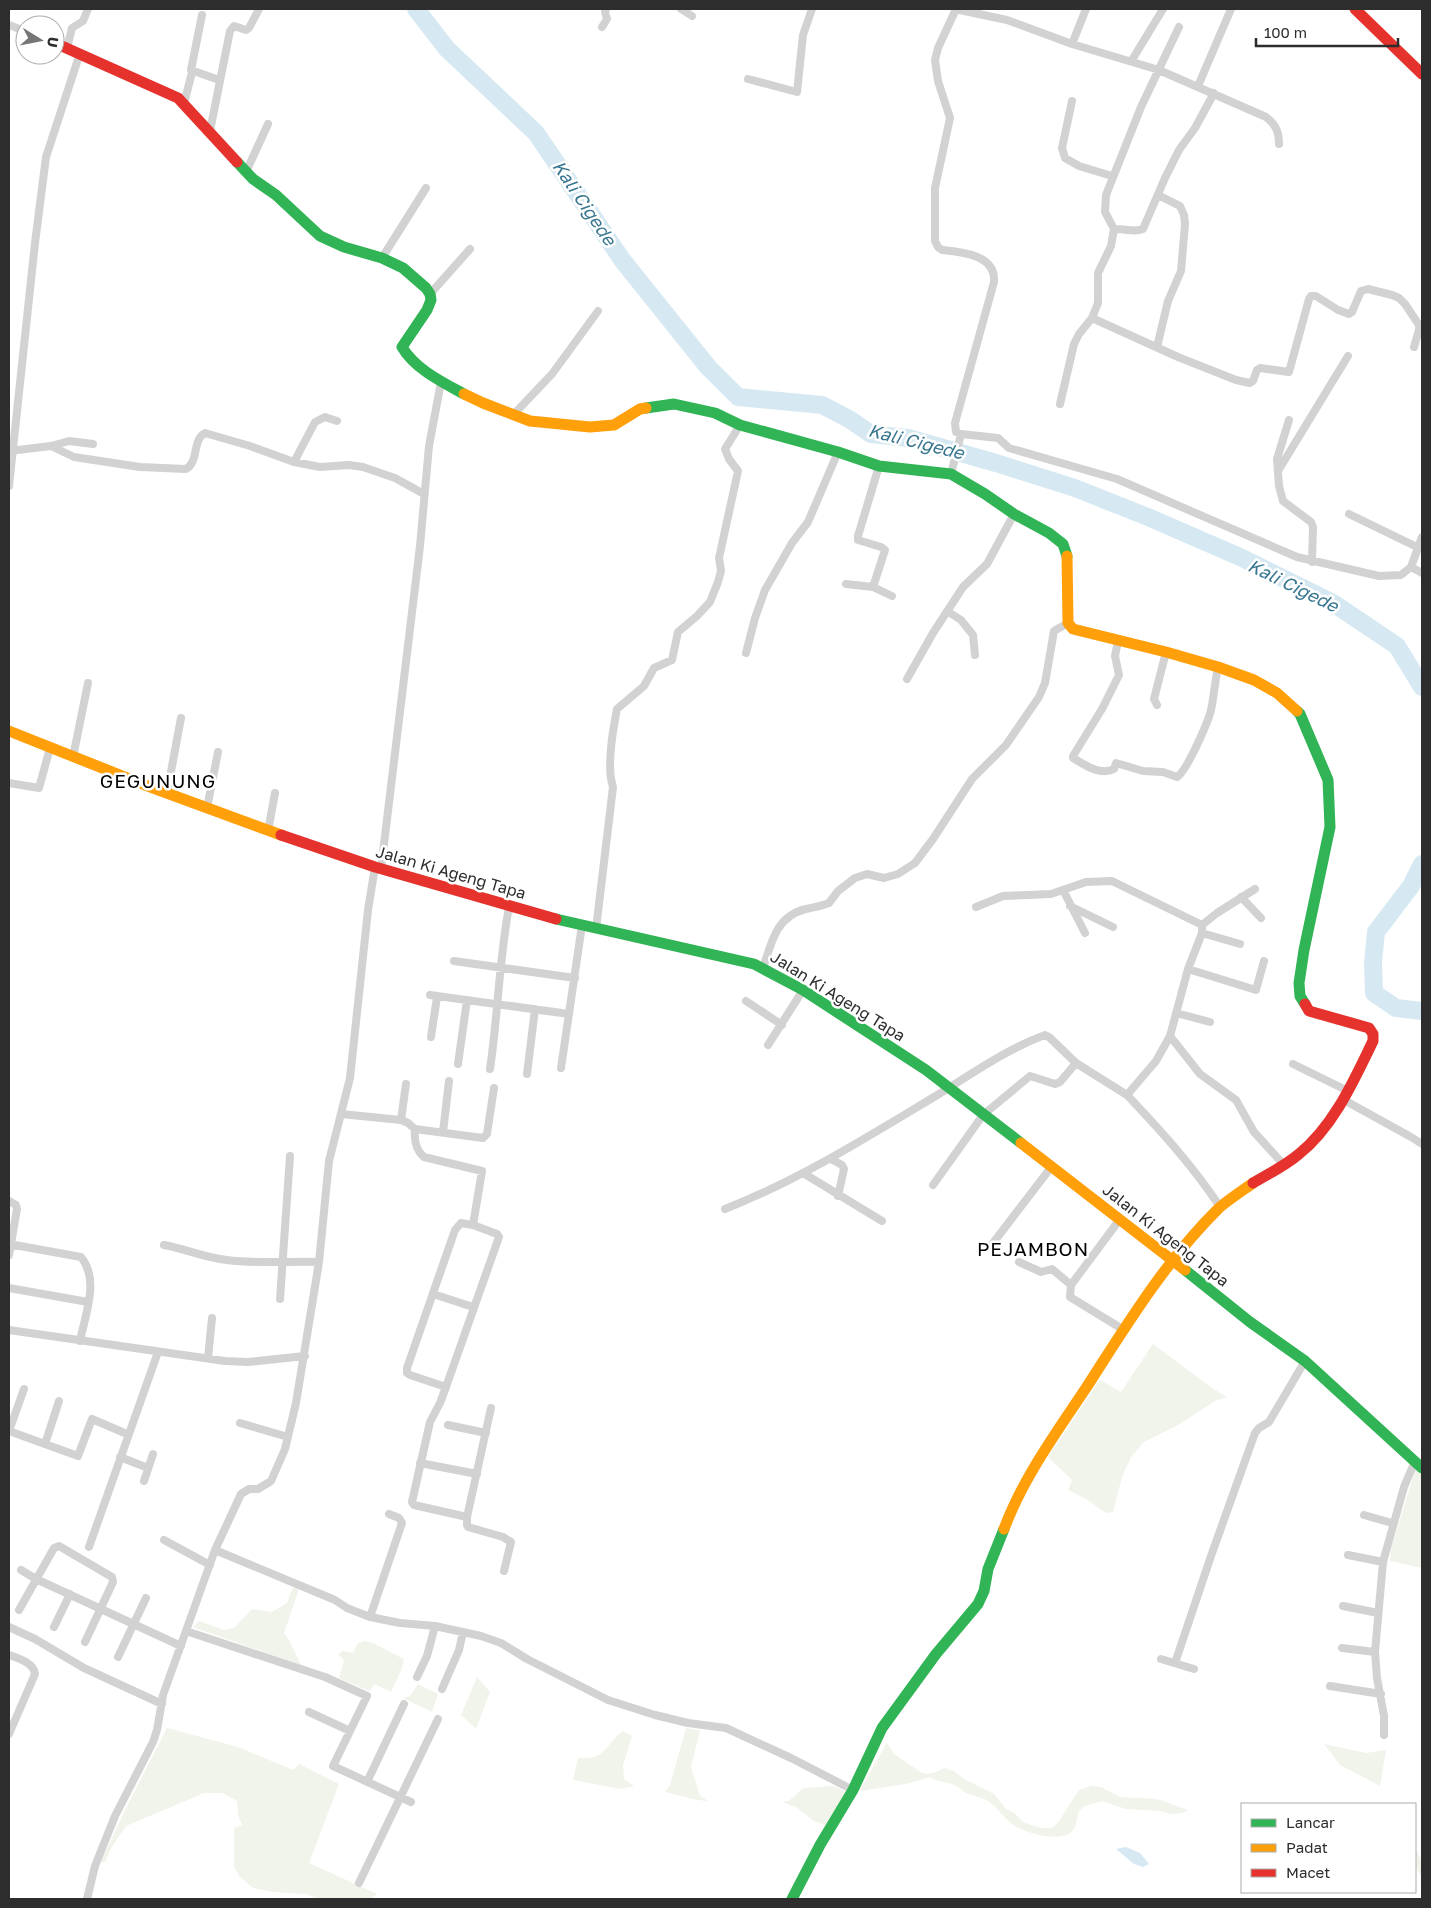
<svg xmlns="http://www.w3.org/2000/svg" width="1431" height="1908" viewBox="0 0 1431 1908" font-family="'Golos Text',sans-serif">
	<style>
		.green { fill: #f0f4ea }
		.water { fill: #d6e9f2 }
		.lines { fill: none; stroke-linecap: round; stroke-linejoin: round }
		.river { stroke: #d6e9f2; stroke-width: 18 }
		.street { stroke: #d2d2d2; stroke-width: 8 }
		.fast { stroke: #30b455; stroke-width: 11 }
		.slow { stroke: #ff9f0a; stroke-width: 11 }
		.jam { stroke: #e5322d; stroke-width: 11 }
		.labels { text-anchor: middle; stroke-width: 5; stroke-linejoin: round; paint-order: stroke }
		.street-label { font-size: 16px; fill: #2d2d2d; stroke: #fff }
		.water-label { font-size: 18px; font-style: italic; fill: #397690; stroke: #fff }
		.quarter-label { font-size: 19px; letter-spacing: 1px; fill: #000; stroke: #fff }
	</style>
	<rect width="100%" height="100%" fill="#fff"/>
	<path class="green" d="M1153 1344 1212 1388 1227 1397 1215 1401 1178 1425 1144 1442 1131 1457 1122 1477 1113 1512 1106 1513 1086 1499 1068 1490 1072 1480 1048 1457 1100 1380 1121 1392Z
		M1416 1468 1422 1474V1568L1390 1561 1391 1549Z
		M293 1587 299 1589 284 1633 289 1640 301 1665 193 1627 199 1621 224 1630 234 1628 252 1609 272 1612 287 1603Z
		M364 1641C378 1643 390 1653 404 1659L402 1668 391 1692 375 1684 369 1691 339 1678 344 1660 338 1654 343 1651 353 1653 357 1644Z
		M477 1677 490 1692 476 1729 461 1715Z
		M418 1684 438 1694 432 1712 403 1698 410 1696Z
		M167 1728 238 1747 293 1770 299 1764 339 1784 309 1863 377 1894 370 1899H319L306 1894 273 1892 253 1888 240 1877 234 1867V1828L242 1825 238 1815 237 1801 222 1793H204L126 1826 111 1848 105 1862H101L124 1812Z
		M686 1728 700 1731 691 1767 700 1796 708 1801 698 1800 665 1792 670 1785Z
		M623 1731 632 1736 623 1765 624 1779 634 1786 621 1789 573 1780 578 1758C583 1758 590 1759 595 1757 607 1752 612 1738 623 1731Z
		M887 1743 895 1755 922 1773C930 1775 937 1772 944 1768L954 1771 964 1779 994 1794 1006 1809 1013 1812 1025 1823 1041 1828H1052L1059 1821 1079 1790 1091 1786 1101 1787 1120 1797 1157 1799 1188 1810 1183 1813 1172 1814 1159 1811 1126 1809 1102 1801 1085 1806 1079 1811C1077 1818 1076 1828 1071 1832 1058 1843 1024 1833 1012 1824 1003 1817 997 1806 986 1800 981 1797 974 1796 968 1794 963 1791 957 1786 952 1784 943 1781 939 1783 930 1777L906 1784 859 1791Z
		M1324 1744 1366 1753 1386 1750 1380 1786 1340 1765Z
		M834 1786 846 1792 825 1825 814 1821 796 1807 782 1802 789 1801 803 1788Z
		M1415 1848 1422 1861V1878L1415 1865Z"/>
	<path class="water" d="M1126 1847 1140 1853 1149 1864 1143 1867 1134 1864 1116 1849Z"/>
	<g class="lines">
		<path class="river" d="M416 9 447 49 536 133 623 261 708 367 738 397 822 405 849 419 871 434 908 438 996 463 1075 488 1148 517 1240 557 1333 603 1397 646 1422 687
			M1422 864 1411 886 1376 932 1373 963 1374 993 1396 1008 1422 1011"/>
		<path class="street" d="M681 9 692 16
			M955 9 1007 20 1072 44 1159 70 1266 117C1276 125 1279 132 1279 144
			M956 9 938 48 935 60 938 81 950 118 935 188V241L938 247 942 250C963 252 996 255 994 282L955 423 956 432 961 434 998 438 1009 448 1117 479 1297 557 1379 576 1401 575 1411 567
			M202 15 191 70 219 80
			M9 25 25 31
			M602 27 607 19 605 12 606 9
			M1072 44 1086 9
			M67 48 72 28 83 21 88 9
			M1132 60 1163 9
			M748 79 797 92 803 35 812 9
			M1198 86 1231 9
			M1072 101 1062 148 1065 158 1079 166 1112 176
			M184 104 192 72
			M210 131 230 31 234 26 246 30 249 28 259 9
			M246 172 268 124
			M1114 229 1105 212 1106 195 1141 107 1179 27
			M382 258 426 188
			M430 294 470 249
			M1092 318 1178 357 1236 380 1250 383 1253 381 1257 370 1260 368 1289 372 1309 299 1311 296H1316L1338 310 1349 314 1352 312 1361 291 1368 289 1392 295 1399 298 1405 304 1419 325V330L1414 347
			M1157 347 1168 301 1181 271 1185 224 1184 215 1180 206 1158 195
			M1060 404 1074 344 1079 334 1092 318 1098 303V273L1111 246 1114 229C1124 228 1133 233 1143 229L1165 178 1179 150 1195 128 1214 93
			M513 415 552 374 598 311
			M1289 420 1277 459 1279 486 1283 501 1311 522 1313 527 1312 562
			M51 446 74 457 140 467 186 469C199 462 192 440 205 433L250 446 294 462 320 467 349 465 363 467 395 478 424 494
			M9 451 51 446 69 441 93 444
			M294 462 315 422 325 417 337 421
			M1278 471 1348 356
			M951 474 961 434
			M9 486 35 243 46 157 80 53
			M1349 514 1419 548
			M1422 537 1411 567 1422 573
			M846 584 873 587 892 596
			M873 587 885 550 881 547 858 540V536L879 466
			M947 611 961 620 973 635 975 655
			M1118 641 1115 656 1119 675 1102 709 1073 756V758C1085 765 1100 776 1114 769L1116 763 1143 771 1163 772 1177 777C1187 771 1208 722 1211 710 1214 696 1215 681 1218 667
			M746 653 755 618 765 590 792 543 808 522 838 452
			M907 679 933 633 963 587 987 564 1014 514
			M1157 705 1154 699 1166 652
			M73 757 88 683
			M9 783 39 788 50 748
			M167 793 181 718
			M207 808 218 752
			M268 831 275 793
			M381 869 420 546 429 446 441 382
			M1063 890 1085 933
			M1241 897 1261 918
			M1070 906 1113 927
			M976 907 1003 896 1051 894 1086 882 1112 881 1202 925V933L1188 969 1170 1036 1156 1061 1127 1095C1161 1131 1193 1166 1220 1207
			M1202 925 1217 913 1255 889
			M596 929 613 787C606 767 613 729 617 709L644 686 654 668 672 660 678 632 697 616 710 602 718 582 721 571 719 558 738 471 729 459 725 449 740 425
			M1202 933 1240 944
			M454 961 575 978
			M763 969C771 943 776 916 806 909 814 907 822 906 829 903L838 891 855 878 867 874 884 878 898 874 915 863 933 839 972 779 1006 745 1039 697 1045 683 1054 631 1068 623
			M1188 969 1256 990 1264 961
			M430 995 569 1014
			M746 1001 782 1025
			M1176 1013 1210 1022
			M1170 1036 1200 1074 1236 1100 1254 1132 1284 1165
			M431 1037 437 997
			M768 1045 803 990
			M458 1064 467 1000
			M1293 1064 1348 1091
			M561 1068 582 925
			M490 1069C498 1015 499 960 509 907
			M527 1074 535 1009
			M1344 1100 1411 1137 1422 1144
			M341 1114 401 1120 408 1123 415 1129 483 1138 487 1134 494 1088
			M401 1120 406 1084
			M415 1129C414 1140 415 1150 424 1157L482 1171 473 1225 497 1234 499 1237 446 1387
			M443 1132 449 1081
			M831 1159 842 1165 844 1169 838 1196
			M803 1173 882 1221
			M933 1185 983 1115 1030 1076 1055 1084 1060 1082 1076 1063
			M9 1201 16 1205 17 1209 9 1255
			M725 1209C801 1179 869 1136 939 1094 973 1073 1007 1049 1045 1035L1049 1037 1076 1063 1127 1095
			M1120 1219 1071 1285 1070 1297 1124 1330
			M473 1225 461 1223 455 1230 407 1368V1373L410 1375 446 1387 440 1403 430 1422 412 1502 414 1505 467 1517 491 1408
			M9 1244 81 1257C100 1280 85 1315 80 1341
			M164 1245C186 1249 205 1258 227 1260 258 1264 289 1261 319 1262
			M990 1247 1052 1166
			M1019 1262 1041 1272 1052 1269 1071 1285
			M9 1288 88 1302
			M433 1294 473 1307
			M280 1299 290 1156
			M9 1330 225 1361 248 1362 305 1356
			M208 1358 212 1318
			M240 1423 288 1437
			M448 1425 486 1433
			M9 1431 78 1456 92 1419 127 1434
			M9 1431 24 1389
			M45 1444 59 1401
			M120 1457 148 1468
			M420 1463 477 1474
			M144 1481 153 1454
			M1364 1515 1392 1523
			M467 1517V1525L468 1527 503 1537 511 1542 504 1571
			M164 1540 210 1565
			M89 1547 158 1352
			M215 1550 335 1600 347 1608 370 1617 400 1623 435 1626 481 1636 501 1643 527 1659 608 1700 655 1715 688 1723 726 1728 791 1758 853 1790
			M1348 1555 1383 1562
			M21 1570 36 1579 181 1646
			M1343 1606 1378 1613
			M19 1610 54 1548 59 1546 112 1577 113 1582 85 1642
			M370 1617 402 1523 399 1518 389 1514
			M9 1627 35 1639 84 1668 162 1704
			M54 1627 70 1594
			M186 1631 325 1677 367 1696 333 1766 411 1802
			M1342 1648 1375 1652
			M9 1655C18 1658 34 1663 35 1674L9 1734
			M118 1657 146 1598
			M1161 1659 1194 1669
			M1175 1663 1211 1556 1255 1433 1259 1428 1269 1422 1305 1361
			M417 1677 427 1656 435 1626
			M1330 1686 1381 1694
			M442 1689 459 1650 463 1632
			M309 1712 350 1731
			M1384 1735V1716L1377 1678 1375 1652 1383 1562 1404 1487 1415 1461
			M367 1782 404 1704
			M359 1883 438 1719
			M87 1899 95 1866 115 1816 153 1742 157 1730 163 1695 215 1550 241 1494 249 1489H258L271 1481 285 1449 296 1403 319 1262 329 1161 350 1078 368 910 375 867"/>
		<path class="fast" d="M237 162 253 179 276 195 320 236 344 247 382 258 403 268 426 288 430 294 431 300 427 310 402 347C415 369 442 382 464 394
			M646 408 674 404 715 413 740 425 838 452 879 466 951 474 985 494 1014 514 1049 533 1063 544 1067 556
			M1297 711 1300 714 1328 780 1330 827 1304 950 1299 983 1300 996 1305 1004
			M556 919 754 964 803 990 926 1070 1021 1143
			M1185 1270 1250 1322 1305 1361 1422 1468
			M792 1899 820 1845 853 1790 882 1728 936 1654 978 1604 984 1591 988 1569 1004 1529"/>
		<path class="slow" d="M464 394 483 403 530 421 590 427 614 425 640 409 646 408
			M1067 556 1068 623 1073 629 1166 652 1218 667 1254 680 1277 693 1297 711
			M9 731 145 785 281 835
			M1021 1143 1185 1270
			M1004 1529C1023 1478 1056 1433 1086 1388 1126 1326 1166 1260 1219 1208 1229 1199 1242 1191 1253 1183"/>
		<path class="jam" d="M1355 9 1422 74
			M55 43 178 98 237 162
			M281 835 375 867 556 919
			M1253 1183C1268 1174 1285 1166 1299 1154 1334 1126 1354 1080 1373 1041V1034L1369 1028 1309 1011 1305 1004"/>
	</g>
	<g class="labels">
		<g class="street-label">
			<text transform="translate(451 872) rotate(16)" y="6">Jalan Ki Ageng Tapa</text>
			<text transform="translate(838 996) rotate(32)" y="6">Jalan Ki Ageng Tapa</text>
			<text transform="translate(1166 1235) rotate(38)" y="6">Jalan Ki Ageng Tapa</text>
		</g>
		<g class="water-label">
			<text transform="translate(584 203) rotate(56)" y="6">Kali Cigede</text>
			<text transform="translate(916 442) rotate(14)" y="6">Kali Cigede</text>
			<text transform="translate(1293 586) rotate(26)" y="6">Kali Cigede</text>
		</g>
		<g class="quarter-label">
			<text x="158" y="788">GEGUNUNG</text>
			<text x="1033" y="1256">PEJAMBON</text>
		</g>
	</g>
	<rect width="1431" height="1908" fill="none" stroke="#2d2d2d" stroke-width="20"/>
	<rect x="1241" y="1803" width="175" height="90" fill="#ffffff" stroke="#ababab"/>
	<rect x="1251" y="1819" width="25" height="8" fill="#30b455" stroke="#ababab"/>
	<text x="1286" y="1828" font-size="15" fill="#2d2d2d">Lancar</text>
	<rect x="1251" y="1844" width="25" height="8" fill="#ff9f0a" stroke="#ababab"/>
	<text x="1286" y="1853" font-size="15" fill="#2d2d2d">Padat</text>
	<rect x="1251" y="1869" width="25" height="8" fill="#e5322d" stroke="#ababab"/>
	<text x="1286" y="1878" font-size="15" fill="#2d2d2d">Macet</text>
	<g transform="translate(40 40) rotate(100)"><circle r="24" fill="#ffffff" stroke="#ababab"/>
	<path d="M0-4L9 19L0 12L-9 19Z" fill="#767676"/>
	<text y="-8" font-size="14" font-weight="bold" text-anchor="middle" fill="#2d2d2d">U</text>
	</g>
	<path d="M1256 38v8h142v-8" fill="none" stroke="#2d2d2d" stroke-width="2.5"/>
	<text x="1264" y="38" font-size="15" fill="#2d2d2d" stroke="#ffffff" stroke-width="4" paint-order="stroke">100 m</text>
</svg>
